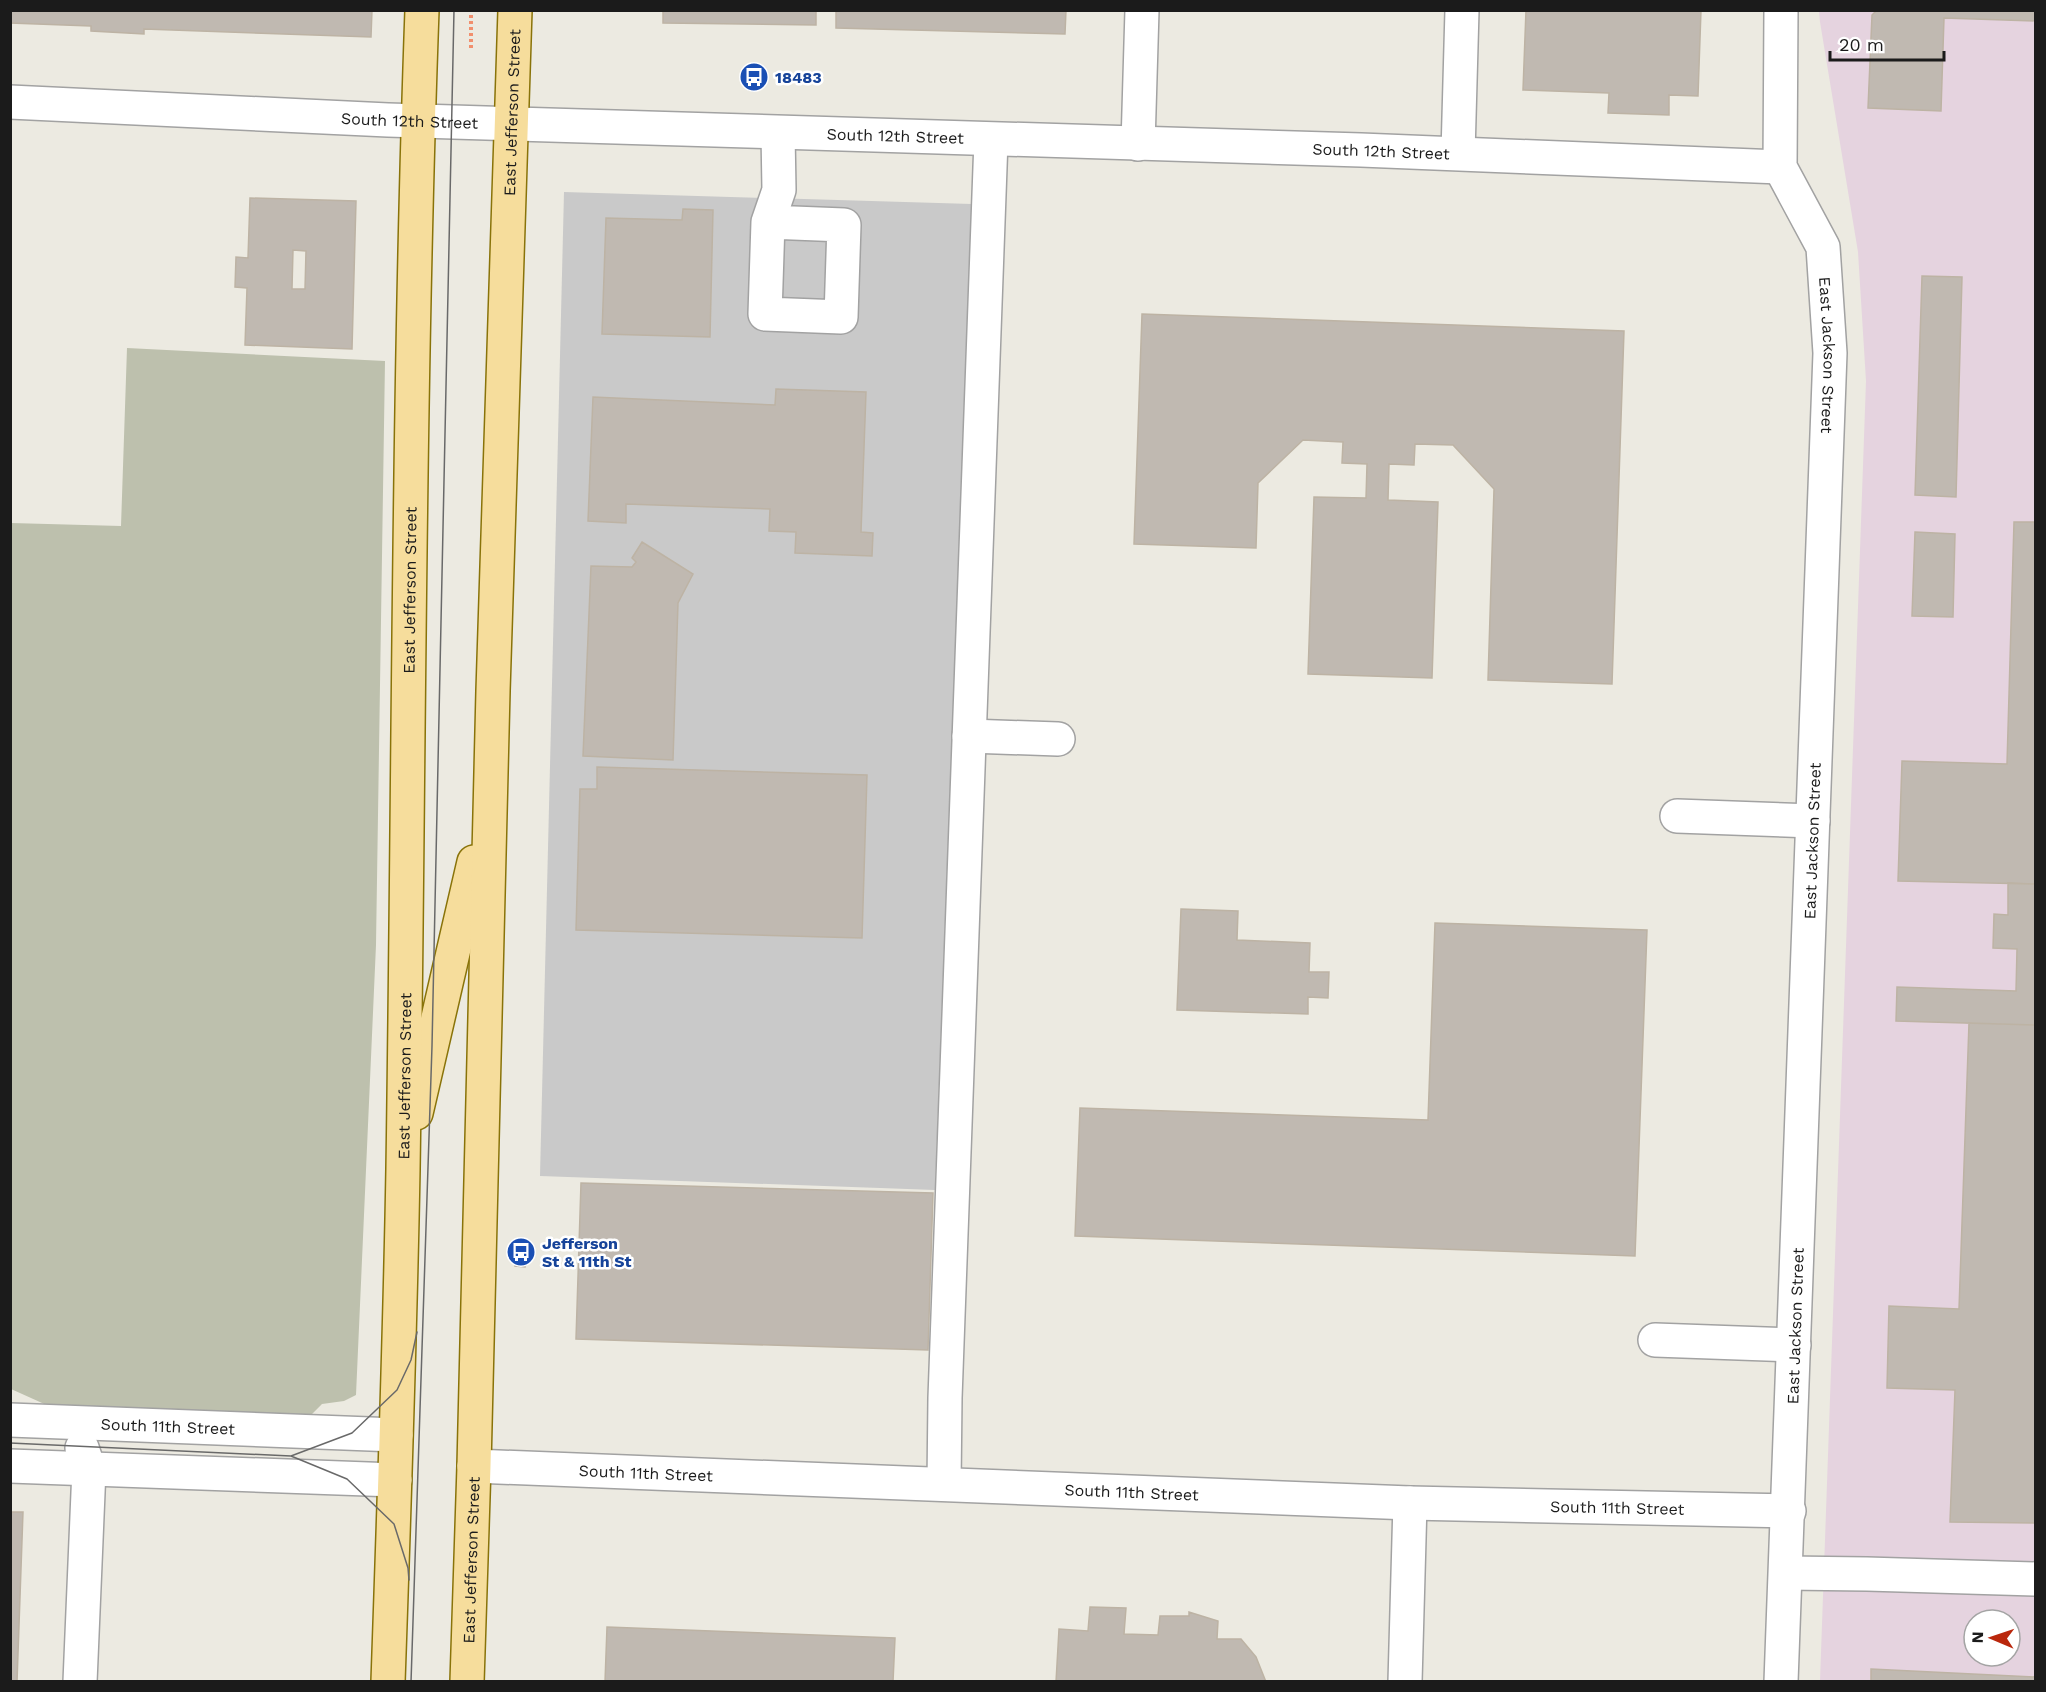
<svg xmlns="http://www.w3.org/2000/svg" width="2046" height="1692" viewBox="0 0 2046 1692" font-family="'Work Sans',sans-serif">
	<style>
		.industrial { fill: #e5d3df; fill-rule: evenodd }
		.religious { fill: #c9c9c9 }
		.construction { fill: #bdc0ad }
		.building { fill: #c0b9b1; stroke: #bdb3a4; stroke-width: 1.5; fill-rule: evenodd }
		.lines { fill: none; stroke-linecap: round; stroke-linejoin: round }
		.minor-casing { stroke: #a2a2a2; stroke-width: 36 }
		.major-casing { stroke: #897309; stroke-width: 36 }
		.path { stroke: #f18f6d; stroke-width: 4; stroke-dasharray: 3 3; stroke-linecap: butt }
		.minor { stroke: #fff; stroke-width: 33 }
		.major { stroke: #f6dd9c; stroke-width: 33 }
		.tram { stroke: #696969; stroke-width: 1.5 }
		.labels { text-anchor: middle; stroke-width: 5; stroke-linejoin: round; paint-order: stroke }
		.transit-label { font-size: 16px; font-weight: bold; fill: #164399; stroke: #fff; text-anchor: start }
		.street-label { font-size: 16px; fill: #1b1b1b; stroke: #fff }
	</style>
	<rect width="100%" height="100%" fill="#eceae1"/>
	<path class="industrial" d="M1819 11H2035V1681H1820L1866 381 1858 252 1820 22ZM1974 1620H2010V1656H1974Z"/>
	<path class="religious" d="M564 192 972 204 935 1190 540 1176Z"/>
	<path class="construction" d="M127 348 385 361 376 945 356 1395 344 1401 322 1404 311 1415 51 1407 11 1389V523L121 526Z"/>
	<path class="building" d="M10 10H372L371 37 144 29V34L91 31V26L10 23Z
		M663 10H816V25L663 23Z
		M836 10H1066L1065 34 836 28Z
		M1526 10H1701L1698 96 1669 95V115L1608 113 1609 93 1523 90Z
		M1877 10H2036V21L1944 18 1941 111 1868 108 1872 15Z
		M250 198 356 201 352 349 245 345 247 288 235 287 236 257 248 258ZM293 250 306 251 305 289H292Z
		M683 209 713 210 710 337 602 334 606 218 682 220Z
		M1922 276 1962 277 1956 497 1915 495Z
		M1142 314 1624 331 1612 684 1488 680 1494 489 1453 445 1415 444 1414 465 1389 464 1388 500 1438 502 1432 678 1308 674 1314 497 1366 498 1367 464 1342 463 1343 442 1303 440 1258 483 1256 548 1134 544Z
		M776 389 866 392 861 532 873 533 872 556 795 553 796 532 769 531 770 509 626 504V523L588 521 593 397 775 405Z
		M2014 522H2036V884L1898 881 1902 761 2007 764Z
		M1915 532 1955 534 1953 617 1912 616Z
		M642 542 693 574 678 603 673 760 583 756 591 566 632 567 636 562 632 558Z
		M597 767 867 775 862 938 576 930 580 789H597Z
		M2008 883 2036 884V1025L1896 1021 1897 987 2016 991 2017 949 1993 948 1994 914 2008 915Z
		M1181 909 1238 911 1237 940 1310 943 1309 972H1329L1328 998 1308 997V1014L1177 1010Z
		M1435 923 1647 930 1635 1256 1075 1236 1080 1108 1428 1120Z
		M1969 1023 2036 1025V1523L1950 1522 1955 1390 1887 1388 1889 1306 1959 1309Z
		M581 1183 933 1193 928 1350 576 1339Z
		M525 1245V1267L515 1266 516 1251Z
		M10 1512H23L17 1682H10Z
		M1090 1607 1126 1608 1124 1634 1158 1635 1160 1616H1189V1612L1218 1621 1217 1639H1241L1256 1657 1266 1682H1056L1059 1629 1088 1631Z
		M607 1627 895 1638 893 1682H605Z
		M1871 1669 2036 1677V1682H1871Z"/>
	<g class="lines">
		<g class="minor-casing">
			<g id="minor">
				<path id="s1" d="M1781 10 1780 167 1823 247 1830 353 1781 1682"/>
				<path id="s2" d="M10 102 388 120 1361 150 1780 167"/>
				<path d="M1138 144 1142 10"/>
				<path d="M1458 153 1462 10"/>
				<path d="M768 222 844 225 841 317 765 314 768 222 779 190 778 133"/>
				<path d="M969 736 1058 739"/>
				<path d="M1677 816 1813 821"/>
				<path d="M1655 1340 1794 1345"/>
				<path id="s3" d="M10 1420 396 1435"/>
				<path d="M10 1466 395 1480"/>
				<path id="s4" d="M474 1466 1410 1503 1789 1511"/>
				<path d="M944 1484 945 1398 991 140"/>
				<path d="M1786 1573 1867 1574 2036 1579"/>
				<path d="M80 1682 89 1469 82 1448"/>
				<path d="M1405 1682 1410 1503"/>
			</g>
		</g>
		<g class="major-casing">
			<g id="major">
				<path d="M416 1113 474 862"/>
				<path id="s5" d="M388 1682C394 1511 400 1340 403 1169 409 783 408 397 422 10"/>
				<path id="s6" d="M467 1682 474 1466 493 691 515 10"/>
			</g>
		</g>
		<path class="path" d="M471 48V10"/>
		<use href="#minor" class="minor"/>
		<use href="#major" class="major"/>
		<path class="tram" d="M10 1443 291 1456 347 1479 394 1524 408 1568 409 1580
			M291 1456 352 1433 397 1390 411 1360 417 1332
			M411 1682 432 1046 454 10"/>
	</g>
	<defs>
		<g id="bus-disc" transform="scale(1.5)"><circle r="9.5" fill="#1a4fb4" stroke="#fff"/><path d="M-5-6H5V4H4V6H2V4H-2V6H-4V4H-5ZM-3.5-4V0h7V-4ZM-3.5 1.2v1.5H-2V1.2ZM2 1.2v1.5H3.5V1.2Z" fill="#fff"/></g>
	</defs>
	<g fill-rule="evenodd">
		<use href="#bus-disc" x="754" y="77"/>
		<use href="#bus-disc" x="521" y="1252"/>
	</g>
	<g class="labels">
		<g class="transit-label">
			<text x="775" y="83">18483</text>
			<text x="542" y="1249">Jefferson<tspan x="542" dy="18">St &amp; 11th St</tspan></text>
		</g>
		<g class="street-label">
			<text dy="6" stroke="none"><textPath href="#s6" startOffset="1570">East Jefferson Street</textPath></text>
			<text dy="6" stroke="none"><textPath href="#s2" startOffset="400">South 12th Street</textPath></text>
			<text dy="6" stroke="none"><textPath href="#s2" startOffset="886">South 12th Street</textPath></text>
			<text dy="6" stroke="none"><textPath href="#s2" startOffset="1372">South 12th Street</textPath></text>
			<text dy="6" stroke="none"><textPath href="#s1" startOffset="356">East Jackson Street</textPath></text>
			<text dy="6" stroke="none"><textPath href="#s5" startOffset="1092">East Jefferson Street</textPath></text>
			<text transform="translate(1812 841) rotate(-88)" y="6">East Jackson Street</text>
			<text dy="6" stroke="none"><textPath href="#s5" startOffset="606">East Jefferson Street</textPath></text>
			<text transform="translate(1795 1326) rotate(-88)" y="6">East Jackson Street</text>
			<text dy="6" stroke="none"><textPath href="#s3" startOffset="158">South 11th Street</textPath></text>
			<text dy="6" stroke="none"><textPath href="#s4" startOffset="172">South 11th Street</textPath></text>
			<text dy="6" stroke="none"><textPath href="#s4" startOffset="658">South 11th Street</textPath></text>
			<text dy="6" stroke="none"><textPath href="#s4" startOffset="1144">South 11th Street</textPath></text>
			<text dy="6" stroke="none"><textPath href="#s6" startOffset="122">East Jefferson Street</textPath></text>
		</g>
	</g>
	<rect width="2046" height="1692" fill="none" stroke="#1b1b1b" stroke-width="24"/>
	<g transform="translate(1992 1638) rotate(272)"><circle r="28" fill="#ffffff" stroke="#a4a4a4" stroke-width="1.5"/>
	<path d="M0-4.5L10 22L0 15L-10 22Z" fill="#ba270c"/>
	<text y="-9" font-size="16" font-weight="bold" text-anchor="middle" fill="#1b1b1b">N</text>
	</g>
	<path d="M1830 51v9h114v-9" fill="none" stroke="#1b1b1b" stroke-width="3"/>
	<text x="1839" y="51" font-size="18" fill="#1b1b1b" stroke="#ffffff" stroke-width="4.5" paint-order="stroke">20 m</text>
</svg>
